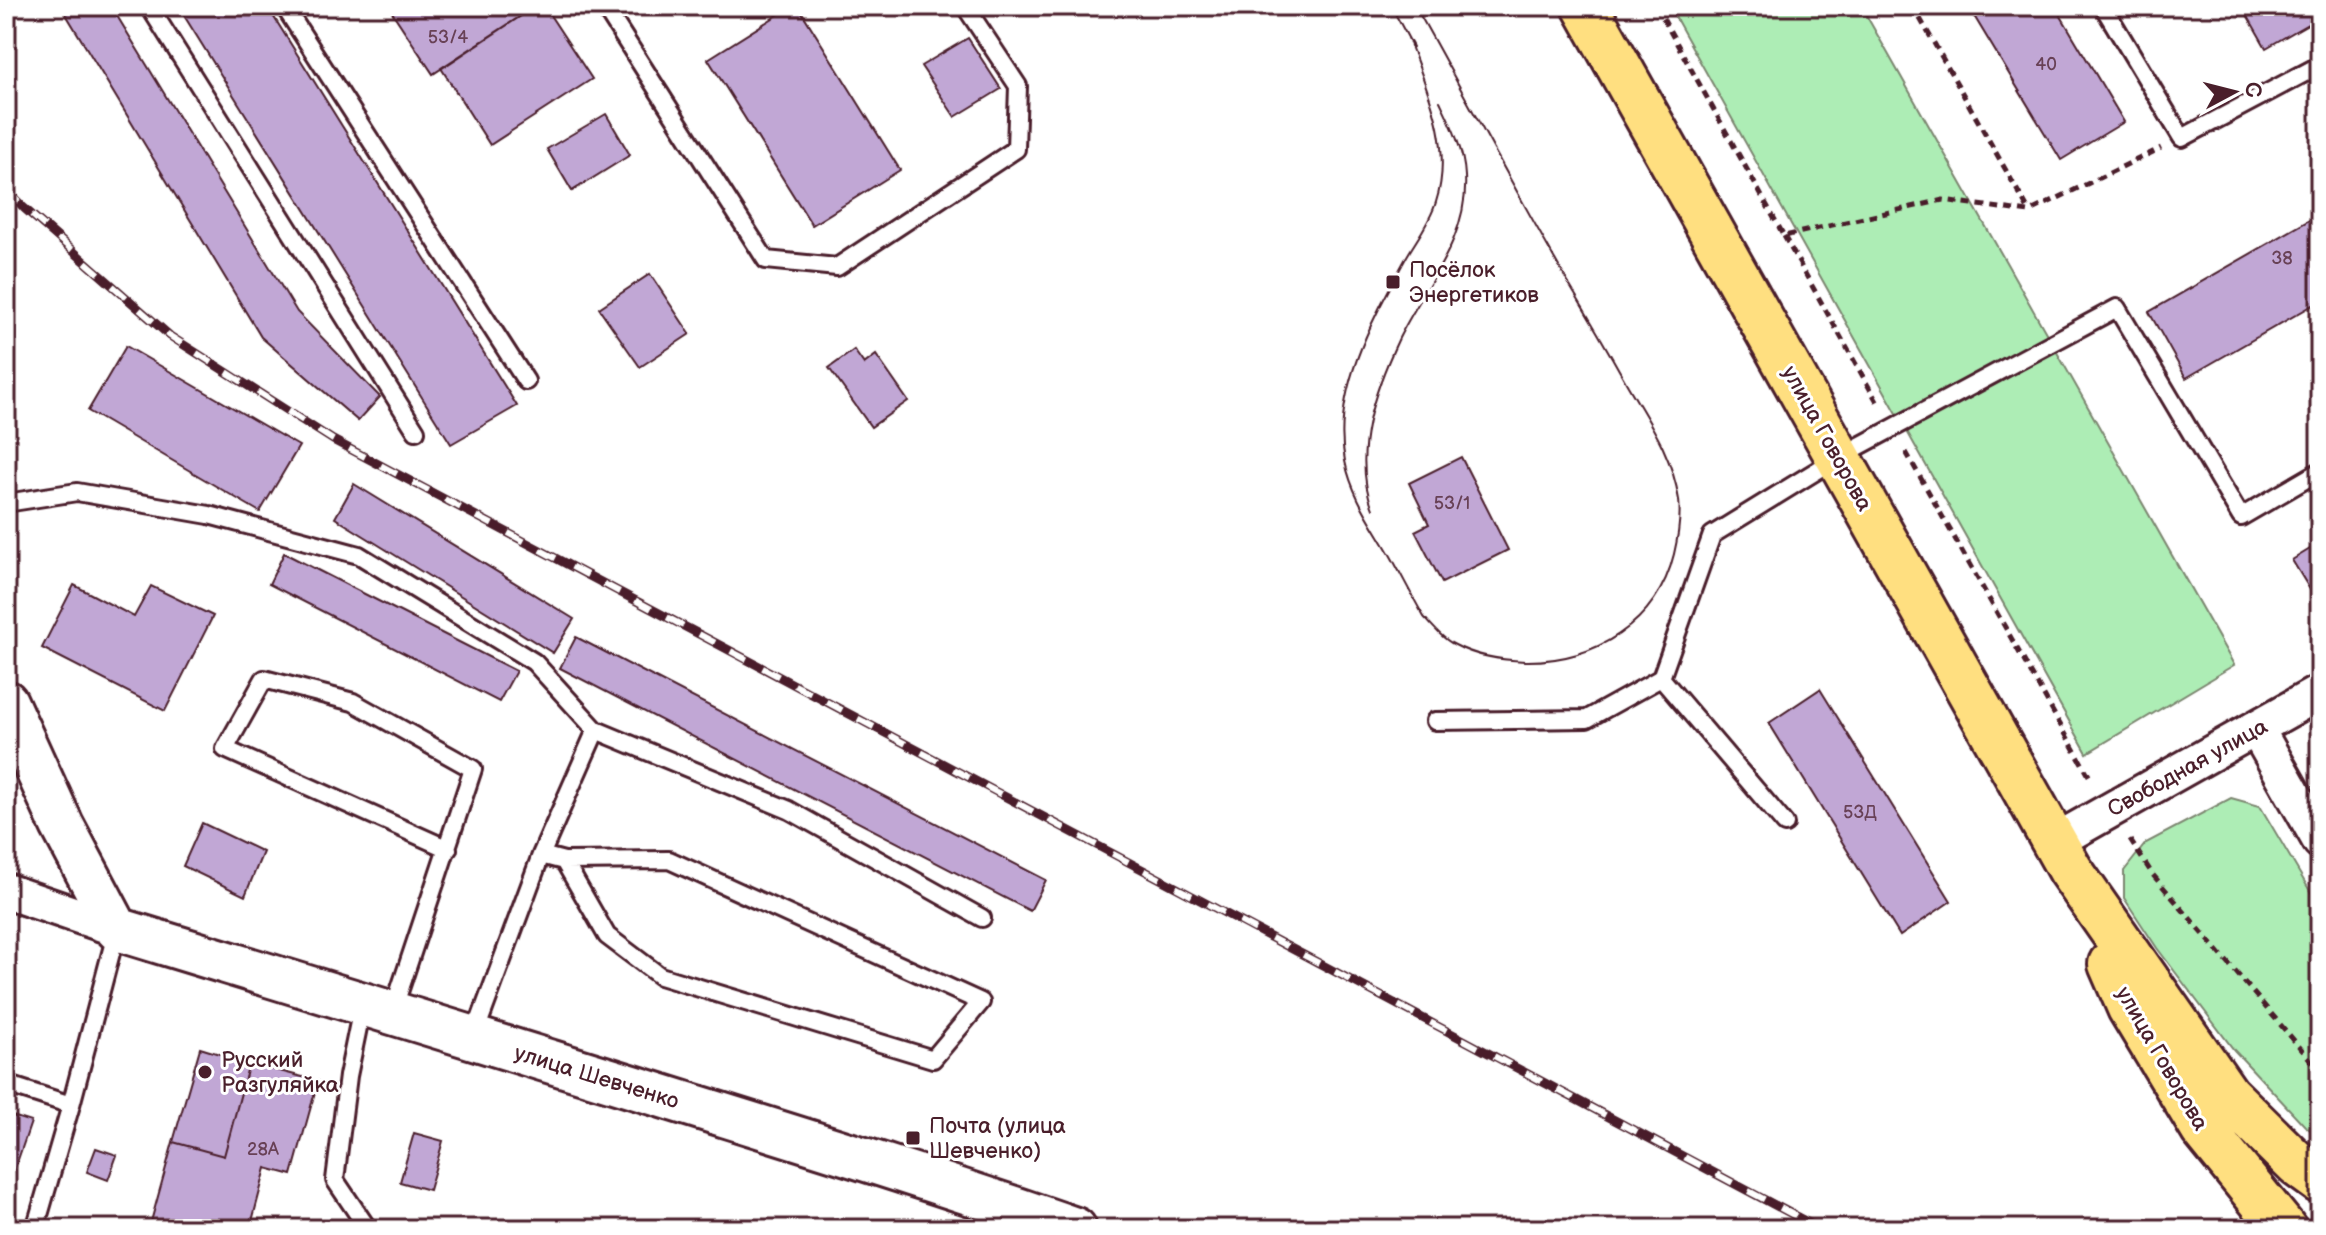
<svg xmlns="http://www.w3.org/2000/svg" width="2326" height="1235" viewBox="0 0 2326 1235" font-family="'Balsamiq Sans',sans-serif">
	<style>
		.green { fill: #adedb5; stroke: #7c8670; stroke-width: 2 }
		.building { fill: #c1a7d5; stroke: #4a1f2b; stroke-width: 2 }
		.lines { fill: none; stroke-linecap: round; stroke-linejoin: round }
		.service-casing { stroke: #4a1f2b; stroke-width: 22 }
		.minor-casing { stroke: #4a1f2b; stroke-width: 40 }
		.tertiary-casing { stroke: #4a1f2b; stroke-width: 48 }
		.primary-casing { stroke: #4a1f2b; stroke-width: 50 }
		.path { stroke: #4a1f2b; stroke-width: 5; stroke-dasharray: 8 6; stroke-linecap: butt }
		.service { stroke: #fff; stroke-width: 16 }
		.minor { stroke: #fff; stroke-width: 34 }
		.tertiary { stroke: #fff; stroke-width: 42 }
		.primary { stroke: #ffdf80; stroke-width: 44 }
		.tram { stroke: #4a1f2b; stroke-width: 2 }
		.rail-casing { stroke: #4a1f2b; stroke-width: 9 }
		.rail { stroke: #fff; stroke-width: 6; stroke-dasharray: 18; stroke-linecap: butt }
		.poi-dot { fill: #4a1f2b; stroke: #fff; stroke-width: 3 }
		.labels { text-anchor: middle; stroke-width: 6; stroke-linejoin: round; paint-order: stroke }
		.number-label { font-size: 18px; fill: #684156 }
		.poi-label { font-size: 22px; fill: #4a1f2b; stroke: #fff; text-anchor: start }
		.street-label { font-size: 22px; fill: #4a1f2b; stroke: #fff }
	</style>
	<rect width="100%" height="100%" fill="#fff"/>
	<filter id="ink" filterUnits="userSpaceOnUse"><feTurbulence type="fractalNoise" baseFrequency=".0125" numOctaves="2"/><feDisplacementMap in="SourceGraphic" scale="16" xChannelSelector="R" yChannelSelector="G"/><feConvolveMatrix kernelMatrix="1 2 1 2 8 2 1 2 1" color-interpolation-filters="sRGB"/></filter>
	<g filter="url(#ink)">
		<path class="green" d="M1669 6H1861L2234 665 2087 753Z
			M2231 798 2260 806 2320 908V1137L2305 1126 2234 1050 2157 948 2124 898V871L2146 843Z"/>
		<path class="building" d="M61 6H111L297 312 380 397 358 421 261 337Z
			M178 6H267L517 406 451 444Z
			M388 6H536L433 74Z
			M536 6H544L592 79 490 145 441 68Z
			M792 6H798L900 170 812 225 708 59Z
			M1968 6H2055L2124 122 2061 160Z
			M2242 6H2320V17L2266 48Z
			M968 38 1001 89 955 117 921 66Z
			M606 114 630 155 572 191 547 149Z
			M2320 214V301L2186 378 2149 312Z
			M650 274 690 334 640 367 599 308Z
			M126 346 299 446 260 512 88 411Z
			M854 350 864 364 876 355 908 401 871 427 829 368Z
			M1461 457 1508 550 1442 583 1415 531 1429 524 1409 483Z
			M354 484 574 619 553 653 335 518Z
			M2320 543V606L2292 560Z
			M284 553 516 671 499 702 269 584Z
			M74 585 134 617 151 586 213 616 165 711 42 648Z
			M576 637 1046 880 1030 911 560 668Z
			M1820 689 1951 901 1900 936 1769 723Z
			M202 823 263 852 245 896 183 866Z
			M200 1048 249 1063 224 1156 173 1142Z
			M249 1063 318 1081 292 1175 266 1168 250 1229H149L173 1142 224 1156Z
			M6 1114 31 1122 11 1180 6 1178Z
			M414 1133 443 1141 429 1190 400 1182Z
			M96 1148 117 1155 108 1180 87 1172Z"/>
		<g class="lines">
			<g class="service-casing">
				<path id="service" d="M149 6 416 431
					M284 6 526 381
					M604 6 766 260 837 267 1016 149 1018 86 965 6
					M2103 6 2182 138 2320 65
					M6 503 77 492 209 515 359 555 534 662 596 730
					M1661 678 1785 824
					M1435 721 1587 719 1661 678 1712 535 1839 457 2117 308 2241 517 2320 471
					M541 855 564 861 669 860 981 1002 933 1059 660 976 607 936 564 861
					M363 1003 348 1076 335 1180 368 1229
					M393 1010 473 769 353 702 264 679 225 749 448 849
					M474 1036 541 855 596 730 789 810 982 918
					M6 1084 71 1105
					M35 1229 71 1105 117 930"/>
			</g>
			<g class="minor-casing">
				<path id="minor" d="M2256 728 2320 841
					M2054 842 2320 692
					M6 891 117 929"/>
			</g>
			<g class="tertiary-casing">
				<path id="tertiary" d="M6 702 62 825 117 929C292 982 468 1036 643 1090 787 1135 932 1179 1075 1229"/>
			</g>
			<g class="primary-casing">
				<path id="primary" d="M1585 6 2070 870 2227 1095 2298 1165 2320 1181
					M2111 964 2130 1008 2203 1129 2284 1229"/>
			</g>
			<path class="path" d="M1656 6 1784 236 1943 200 2029 212 2161 148
				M1913 6 2029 211
				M1784 236 1879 405
				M1906 452 2092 781
				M2130 840 2153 875 2320 1071"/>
			<use href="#service" class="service"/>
			<use href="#minor" class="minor"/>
			<use href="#tertiary" class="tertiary"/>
			<use href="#primary" class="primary"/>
			<path class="tram" d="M1391 6 1413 47
				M1408 38C1427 89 1454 146 1436 202 1431 220 1417 239 1407 256 1375 315 1331 391 1345 461 1352 497 1374 526 1392 558 1403 578 1413 598 1424 617 1433 627 1443 639 1455 645 1477 657 1501 660 1525 661 1594 662 1657 624 1674 554 1678 537 1681 518 1679 500 1672 455 1651 425 1628 386 1609 352 1590 319 1570 286 1517 194 1467 99 1415 6
				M1373 509C1351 454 1375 389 1399 338 1425 285 1469 239 1465 176 1464 150 1451 124 1440 101"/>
			<g class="rail-casing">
				<path id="rail" d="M6 189 24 208 170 336 333 440 1820 1229"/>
			</g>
			<use href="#rail" class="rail"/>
		</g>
	</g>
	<g class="poi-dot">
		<rect x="1385" y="274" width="16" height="16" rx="4"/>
		<circle cx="205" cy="1072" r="8"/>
		<rect x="905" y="1130" width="16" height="16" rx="4"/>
	</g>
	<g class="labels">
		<g class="number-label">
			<text x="448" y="43">53/4</text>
			<text x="2046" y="70">40</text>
			<text x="2282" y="264">38</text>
			<text x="1452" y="509">53/1</text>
			<text x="1860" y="818">53Д</text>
			<text x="263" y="1155">28А</text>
		</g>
		<g class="poi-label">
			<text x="1409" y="277">Посёлок<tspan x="1409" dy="25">Энергетиков</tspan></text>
			<text x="221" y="1067">Русский<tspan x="221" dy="25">Разгуляйка</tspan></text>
			<text x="929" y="1133">Почта (улица<tspan x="929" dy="25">Шевченко)</tspan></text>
		</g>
		<g class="street-label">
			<text transform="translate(1828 438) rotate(61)" y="8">улица Говорова</text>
			<text transform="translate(2187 767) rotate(-29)" y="8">Свободная улица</text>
			<text transform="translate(2163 1058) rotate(60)" y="8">улица Говорова</text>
			<text transform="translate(597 1076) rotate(17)" y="8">улица Шевченко</text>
		</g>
	</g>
	<rect width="2326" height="1235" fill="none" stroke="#fff" stroke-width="32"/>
	<rect x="16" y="16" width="2294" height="1203" fill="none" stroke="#4a1f2b" stroke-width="3" filter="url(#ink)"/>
	<g transform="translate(2234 92) rotate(83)" stroke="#ffffff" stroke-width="6" paint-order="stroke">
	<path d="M0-6L14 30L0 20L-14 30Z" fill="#4a1f2b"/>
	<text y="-12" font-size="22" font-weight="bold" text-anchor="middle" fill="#4a1f2b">С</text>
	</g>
</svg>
